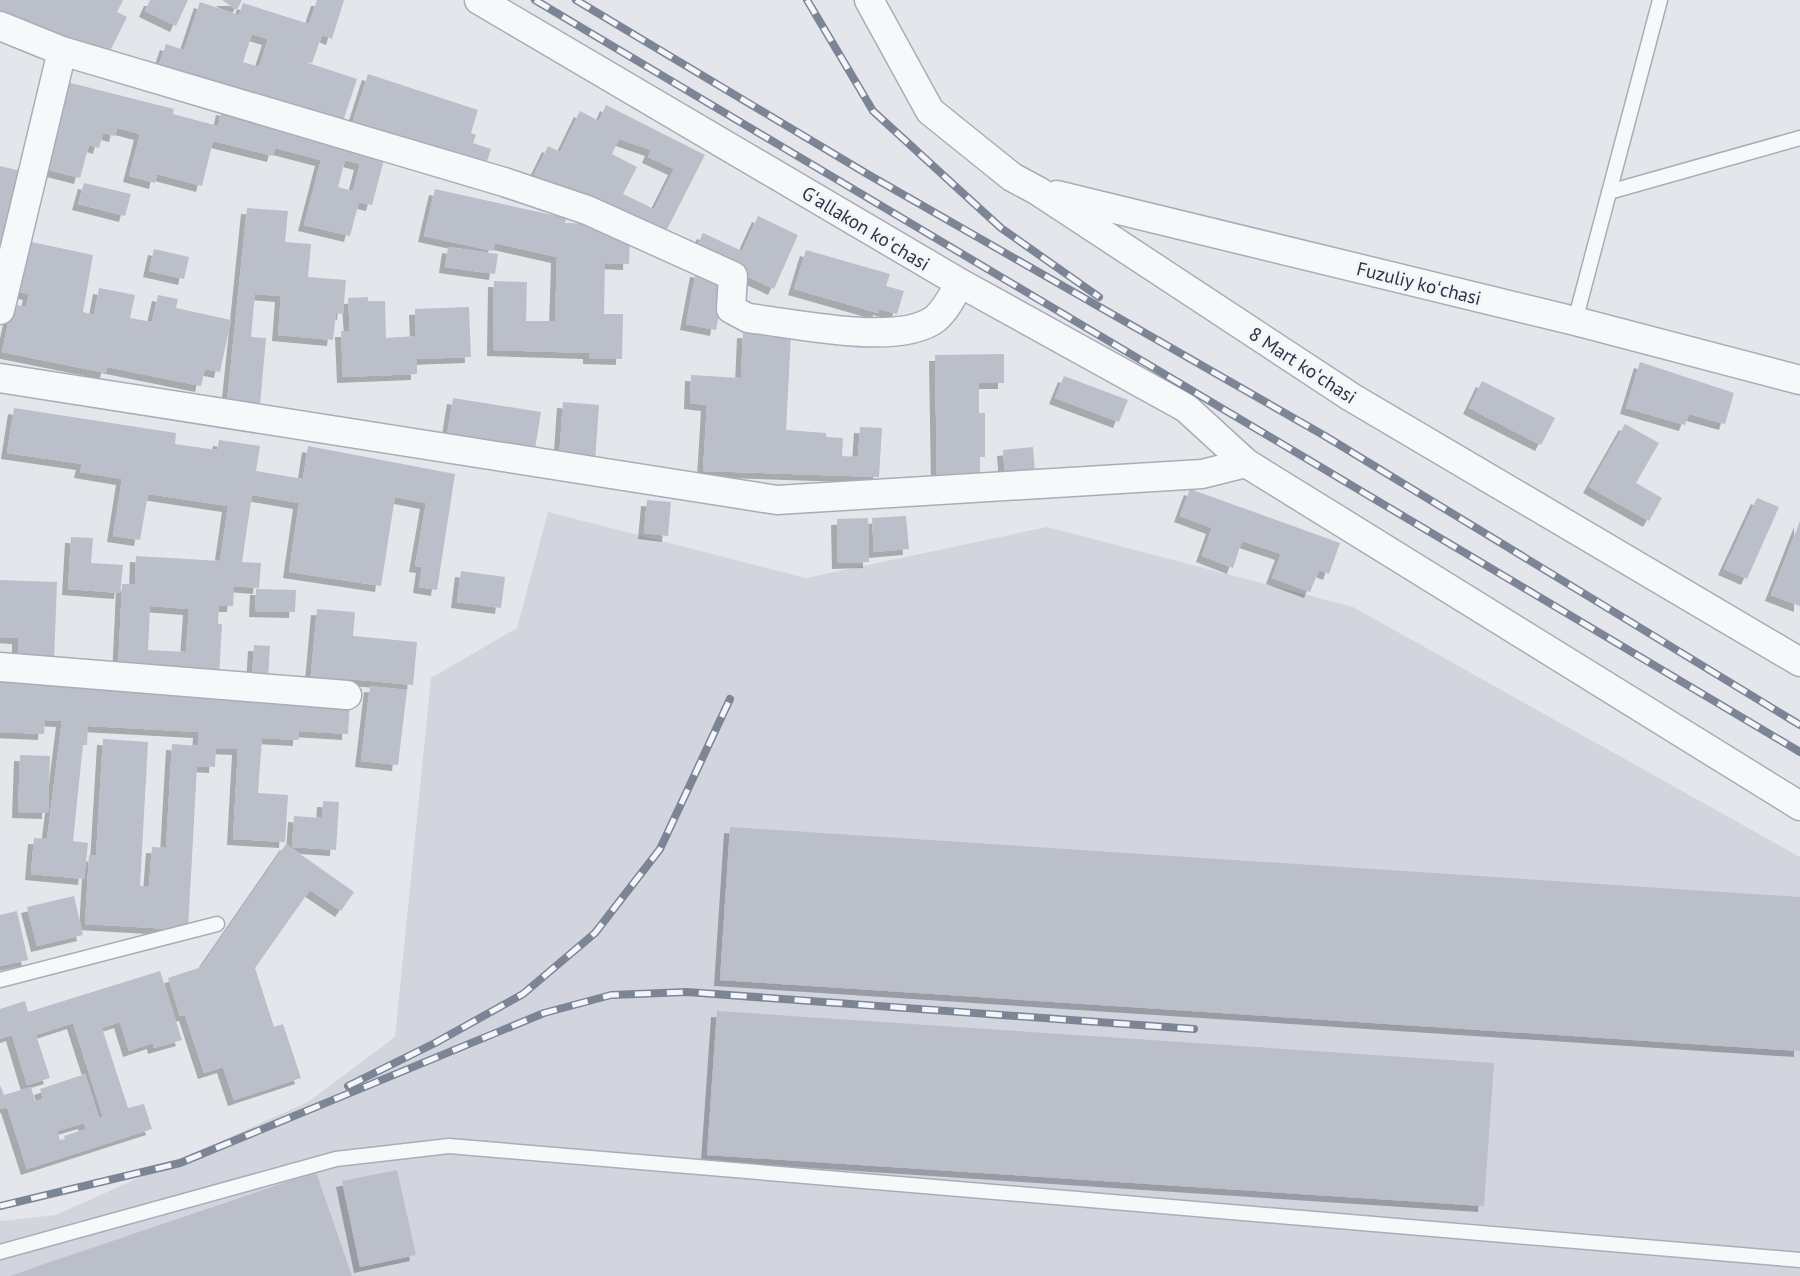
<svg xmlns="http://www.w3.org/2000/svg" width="1800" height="1276" viewBox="0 0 1800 1276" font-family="'PT Sans',sans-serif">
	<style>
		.built { fill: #d2d5de }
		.building { fill: #bbbfca; fill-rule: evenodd; filter: url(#shadow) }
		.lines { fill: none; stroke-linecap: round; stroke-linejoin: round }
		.lane-casing { stroke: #a9adb7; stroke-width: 17 }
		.street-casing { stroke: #a9adb7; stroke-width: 31 }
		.lane { stroke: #f7f8fa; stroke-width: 14 }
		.street { stroke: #f7f8fa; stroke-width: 28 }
		.rail-casing { stroke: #7c8596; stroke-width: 8 }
		.rail { stroke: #f4f5f9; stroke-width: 5; stroke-dasharray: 16; stroke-linecap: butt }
		.labels { text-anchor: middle; stroke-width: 6; stroke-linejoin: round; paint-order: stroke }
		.street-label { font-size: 19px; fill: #2b3345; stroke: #f4f5f9 }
	</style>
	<defs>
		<filter id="shadow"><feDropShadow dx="-6" dy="6" stdDeviation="0" flood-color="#0004"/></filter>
	</defs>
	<rect width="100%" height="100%" fill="#e4e6ec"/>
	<path class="built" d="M548 512 806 578 1047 527 1353 607 1800 857V1276H0V1221L56 1215 308 1102 395 1037 431 678 517 628Z"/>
	<path class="building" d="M0 0H123L117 12 127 17 106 59 0 13Z
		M150 0H188L176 26 145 11Z
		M222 0H242L237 10Z
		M317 0H344L332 39 322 35 312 63 290 57 357 79 341 127 158 67 166 44 184 50 200 2 239 15 243 3 309 24ZM252 34 268 39 259 67 243 62Z
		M368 74 478 110 471 133 476 135 473 143 491 149 484 170 351 127Z
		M63 81 174 109 173 114 218 126 222 109 386 152 372 205 359 202 350 236 304 225 321 160 275 148 273 156 213 141 202 186 157 174 155 183 129 176 140 134 117 128 115 136 103 133 99 148 89 145 80 178 41 168ZM345 160 360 164 353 191 338 187Z
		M606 105 705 155 661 241 533 177 548 146 560 152 580 111 599 121ZM619 139 651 150 648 157 674 169 654 209 623 194 637 167 612 154Z
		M0 166 25 172 0 275Z
		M84 183 131 194 125 216 78 204Z
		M435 189 566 218 565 223 601 224 630 236 629 264 605 263 604 314H623L622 359 589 358V353L493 350 494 281 527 282 526 321H555L557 257 495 243 493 251 424 236Z
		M247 208 288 211 285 242 311 244 308 277 346 280 343 314 336 313 333 340 278 335 281 296 255 294 251 337 266 338 260 405 227 402Z
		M758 216 798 235 774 289 694 252 703 233 742 251Z
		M22 240 93 255 83 312 94 315 99 288 135 295 130 318 152 322 158 295 178 299 176 308 231 320 220 372 205 369 201 386 107 367 106 373 2 352 12 304 26 307 29 294 12 290Z
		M448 247 498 254 495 274 445 267Z
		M154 249 189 257 184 279 149 271Z
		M806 250 890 274 886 286 904 291 897 314 879 309 878 313 794 289Z
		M696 271 726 276 716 330 686 324Z
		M368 297V301H385L386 338 416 336 415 309 469 307 471 357 417 359V374L343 377 341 331H350L348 298Z
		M743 332 791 335 786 430 826 433V437L843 438 842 456 858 457 860 427 882 428 879 477 703 471 707 405 690 403 691 375 741 378Z
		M1004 354V383H979V413H985V457H980V480H937L935 355Z
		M1640 362 1734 393 1725 424 1689 414 1685 425 1626 408Z
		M1064 376 1128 400 1119 422 1055 398Z
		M1482 381 1555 418 1541 445 1469 408Z
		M453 398 541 412 534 455 446 441Z
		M563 402 599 405 595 462 559 459Z
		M14 408 176 433 175 444 217 450 219 440 260 446 256 471 303 479 308 446 455 474 437 590 419 587 422 567 415 566 426 503 395 497 381 586 289 572 299 503 252 495 242 562 261 563 259 588 234 586 233 606H219L218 624H222L219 677 118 671 122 584H135L136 556 220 561 228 506 148 494 140 540 113 536 122 479 80 472 82 464 7 453ZM150 606 189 609 186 652 148 650Z
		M1625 424 1659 443 1636 483 1662 498 1649 521 1589 487Z
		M1033 447 1035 474 1005 476 1003 450Z
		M1190 489 1340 543 1329 574 1319 570 1310 592 1272 578 1281 554 1242 541 1233 568 1202 556 1212 528 1180 516Z
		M1757 498 1779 507 1747 579 1724 569Z
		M647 500 671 502 668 536 644 533Z
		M906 516 909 549 874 552 872 518Z
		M868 518 869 562 838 563 837 519Z
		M1800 521V606L1771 595Z
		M71 537 93 538 91 563 123 565 120 593 68 589Z
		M461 571 505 577 501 608 457 602Z
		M0 580 57 582 54 661 18 659V638L0 637Z
		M256 589 296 590 295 612 255 611Z
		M317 609 355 612 353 636 417 642 413 685 349 679V688L310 685Z
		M254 645 270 646 268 679 252 678Z
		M0 681 350 701 348 734 299 731V740L262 738 258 793 288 795 285 842 233 839 238 749 216 748 215 767 197 766 188 930 85 924 89 855 96 856 103 739 148 742 140 886H149L152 847 166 848 172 744 198 746 199 732 88 726 87 745H83L73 841 88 843 84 879 31 874 34 838 47 839 62 721 45 720 44 734 0 732Z
		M370 686 407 690 398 765 361 761Z
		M20 755 50 756 48 813 18 812Z
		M323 801 339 802 336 850 292 847 294 816 322 818Z
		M730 827 1800 897V1051L720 980Z
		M286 844 354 892 341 911 310 890 255 968 274 1027 283 1024 301 1078 234 1100 223 1067 204 1073 185 1015 180 1016 168 978 201 967Z
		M74 896 83 935 37 946 27 907Z
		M17 911 28 960 0 966V915Z
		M160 971 182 1040 154 1048 153 1043 129 1051 120 1022 102 1028 128 1108 144 1104 152 1129 27 1169 7 1107 0 1109V1085L4 1095 31 1087 35 1101 43 1099 40 1089 85 1074 99 1118 103 1117 73 1023 36 1035 50 1078 27 1085 12 1035 0 1039V1009L25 1001 28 1012ZM84 1123 86 1129 64 1136 65 1139 60 1140 57 1131Z
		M717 1011 1494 1063 1484 1206 707 1155Z
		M397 1170 416 1255 360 1267 342 1181Z
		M316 1172 352 1276H10L56 1260Z"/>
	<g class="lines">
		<g class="lane-casing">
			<path id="lane" d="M1609 192 1800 138
				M1575 321 1660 0
				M0 980 217 924
				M0 1252 336 1159 449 1146 1800 1260"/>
		</g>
		<g class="street-casing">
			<path id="street" d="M479 0 960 283 1186 408 1246 463 1800 806
				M869 0 930 111 1012 177 1038 191 1351 397 1800 662
				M0 26 62 51 504 182 587 210 733 276 731 309 748 318C794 323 898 347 935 319 946 310 953 295 960 283
				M1057 195 1575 321 1800 380
				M0 310 62 51
				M0 378 777 500 1202 474 1246 463
				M0 667 347 695"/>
		</g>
		<use href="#lane" class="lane"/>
		<use href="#street" class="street"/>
		<g class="rail-casing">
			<path id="rail" d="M535 0 1800 752
				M576 0 869 175 1325 436 1800 725
				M807 0 873 111 1001 228 1099 297
				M348 1086 435 1043 523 994 595 933 660 849 730 699
				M0 1206 180 1163 544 1013 611 995 687 992 1194 1029"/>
		</g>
		<use href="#rail" class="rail"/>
	</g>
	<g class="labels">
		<g class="street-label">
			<text transform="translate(866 228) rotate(31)" y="7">Gʻallakon koʻchasi</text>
			<text transform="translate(1419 283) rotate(14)" y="7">Fuzuliy koʻchasi</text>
			<text transform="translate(1303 365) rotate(33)" y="7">8 Mart koʻchasi</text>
		</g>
	</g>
</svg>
